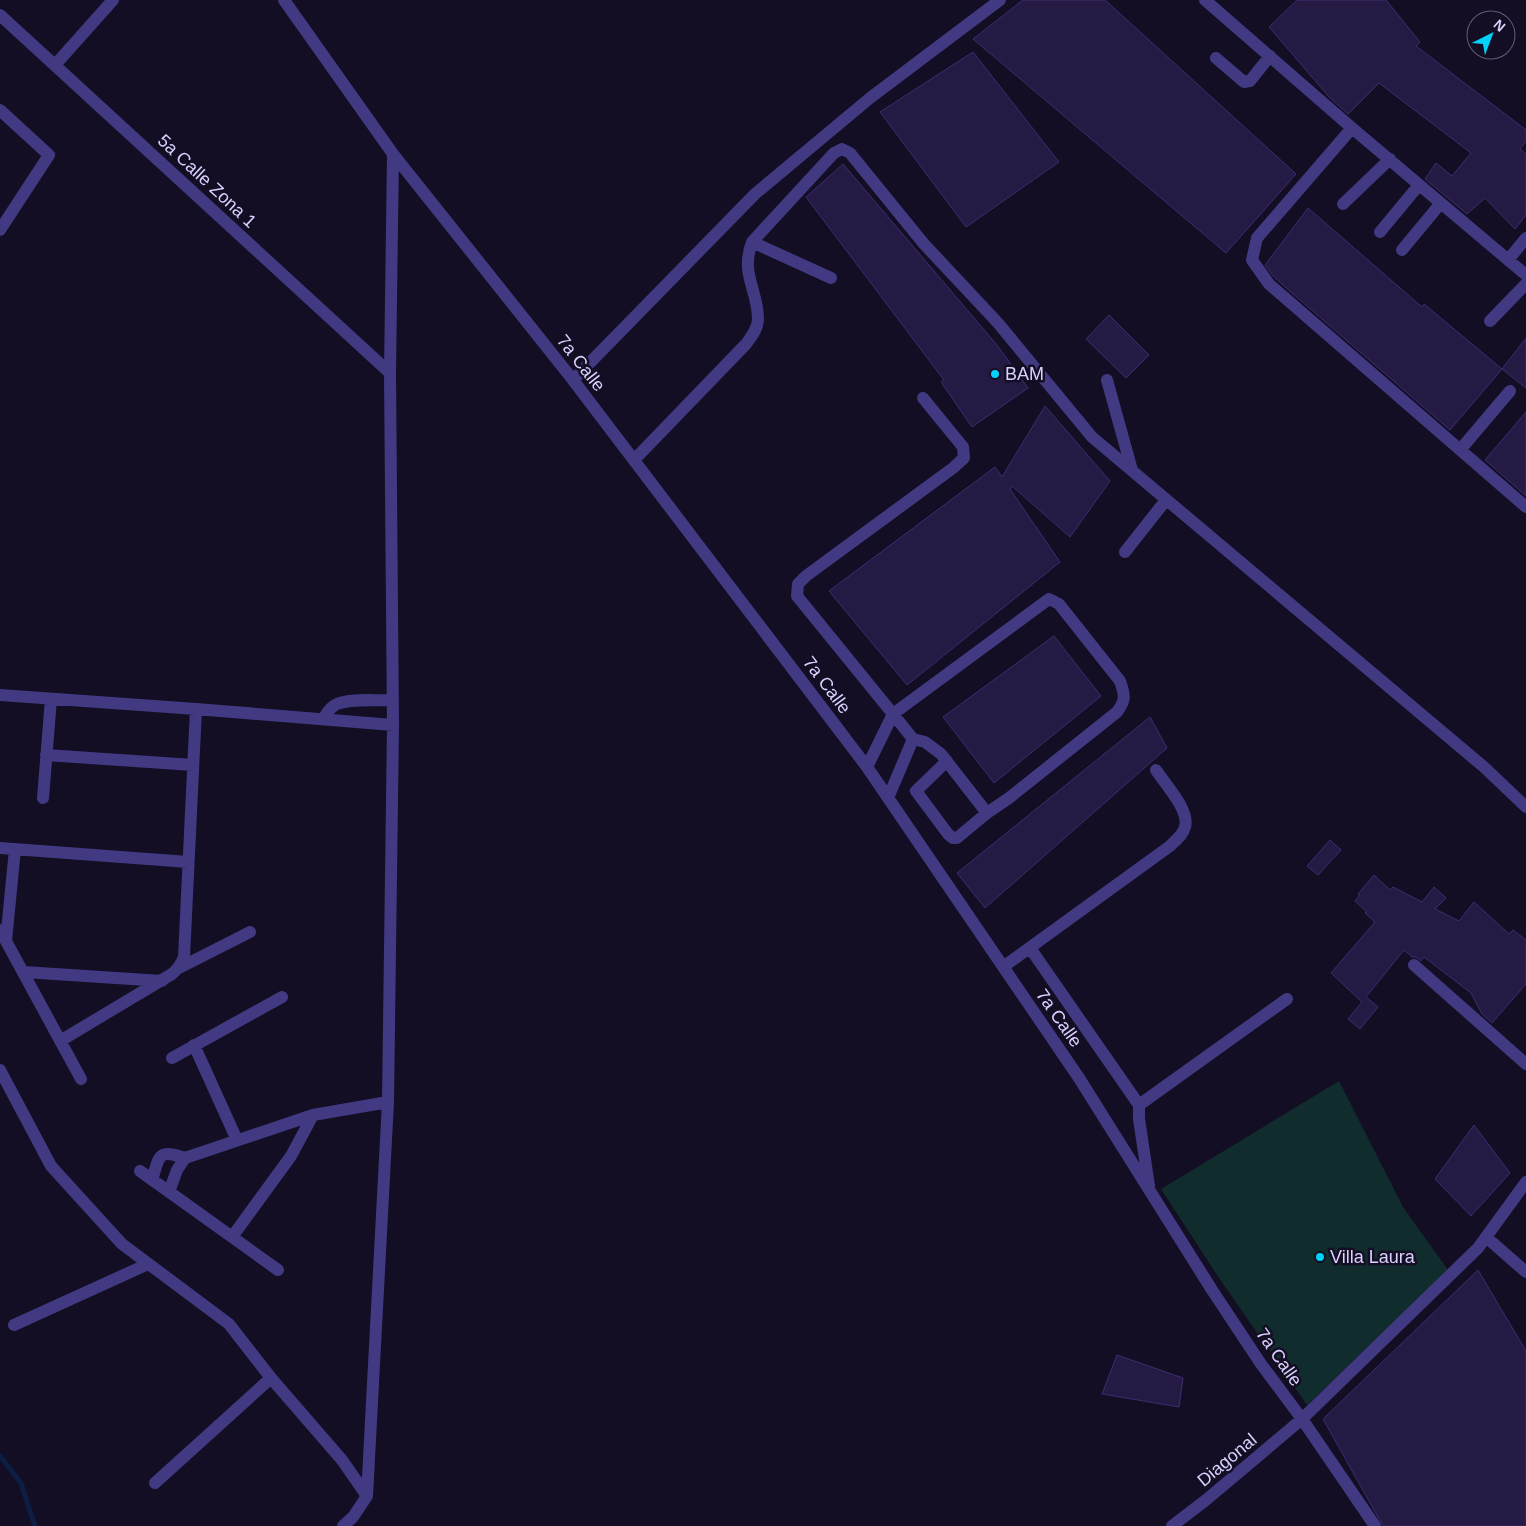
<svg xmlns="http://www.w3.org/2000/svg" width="1526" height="1526" viewBox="0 0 1526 1526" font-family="Helvetica,sans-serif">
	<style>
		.green { fill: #112c2d }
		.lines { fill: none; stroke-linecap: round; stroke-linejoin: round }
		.stream { stroke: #0c1e44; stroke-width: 5 }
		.building { fill: #251a44; stroke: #3e2d70 }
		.minor { stroke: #413a82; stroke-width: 12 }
		.poi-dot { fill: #03d1f9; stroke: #130e23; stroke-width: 2 }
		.labels { text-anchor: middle; stroke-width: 5; stroke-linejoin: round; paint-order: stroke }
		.street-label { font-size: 18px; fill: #d9d1fe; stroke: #130e23 }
		.poi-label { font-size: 18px; fill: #d9d1fe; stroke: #130e23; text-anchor: start }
	</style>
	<rect width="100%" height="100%" fill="#130e23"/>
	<path class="green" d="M1339 1081 1403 1207 1448 1270 1307 1405 1217 1275 1161 1189Z"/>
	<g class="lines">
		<path class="stream" d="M0 1456 21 1483 35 1526"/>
	</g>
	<path class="building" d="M1023 0H1105L1296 174 1226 253 973 39Z
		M1297 0H1386L1420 42 1416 46 1526 130V141L1520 149 1526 154V215L1515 229 1485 198 1467 214 1425 179 1436 163 1452 176 1471 153 1379 83 1348 114 1330 98 1269 27Z
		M973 52 1059 162 966 227 880 112Z
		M843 164 997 345 1028 388 972 427 941 382 944 380 806 197Z
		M1308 208 1422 307 1424 304 1502 369 1450 430 1292 293 1273 276 1265 265Z
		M1109 315 1149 355 1126 378 1086 339Z
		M1526 338V388L1502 369Z
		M1045 406 1110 481 1070 537 1012 486 1010 489 1060 562 907 685 829 591 995 467 1002 477Z
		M1526 412V496L1485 460Z
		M1054 636 1101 696 994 783 943 717Z
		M1150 717 1167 748 985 908 957 873Z
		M1330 840 1341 850 1318 875 1307 866Z
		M1374 875 1390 890 1393 887 1422 902 1434 887 1446 898 1435 909 1459 921 1474 902 1509 934 1513 930 1526 940V984L1492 1023 1482 1014 1471 993 1424 957 1421 961 1416 957H1412L1404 950 1366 997 1378 1007 1360 1029 1348 1019 1362 1002 1331 973 1375 922 1365 913 1367 912 1355 901 1360 895 1358 894Z
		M1474 1125 1510 1173 1471 1216 1435 1179Z
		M1478 1270 1526 1351V1526H1383L1323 1419Z
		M1117 1355 1183 1378 1179 1407 1102 1394Z"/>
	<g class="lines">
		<path class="minor" d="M284 0 393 154 573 380 867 767 1079 1078 1212 1290 1261 1364 1302 1419 1375 1526
			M1205 0 1352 128 1526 275
			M0 15 390 373
			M1216 58 1244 82 1250 81 1270 56
			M55 65 113 0
			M0 110 49 155 0 230
			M1352 128 1257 238 1252 260 1269 284 1526 507
			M1343 204 1390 159
			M1380 232 1419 185
			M752 242 831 278
			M1402 250 1441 203
			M1508 260 1526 238
			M1490 321 1526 284
			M573 380 755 194 870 98 1000 0
			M1107 380 1132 470
			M1460 450 1510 391
			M634 460 746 344C751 337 758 329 758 319 758 290 740 274 752 242L834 153 842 149 850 153 924 244 998 323 1092 437 1484 767 1526 807
			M1125 552 1166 500
			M0 695 196 709 393 725
			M323 719C327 713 330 707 337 704 351 698 377 701 393 700
			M46 755 193 765
			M947 761 916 791 948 834 953 838H957L987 813
			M867 767 893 714 913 739 925 742 941 754 987 813 1009 798 1117 712C1126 700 1125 695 1120 681L1059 604 1049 599 893 714 797 596 798 584 806 576 953 468 964 458 963 447 923 398
			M43 798 51 699
			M888 798 913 739
			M0 848 188 862
			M0 930 81 1079
			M6 941 15 849
			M1030 948 1139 1105V1119L1149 1186
			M1414 965 1526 1064
			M1003 967 1170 846C1176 840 1183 835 1185 827 1190 810 1165 784 1156 770
			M179 968 250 932
			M24 972 162 981
			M60 1041 172 974C178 969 181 964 184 957L196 709
			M194 1045 237 1140
			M172 1058 282 997
			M0 1070 51 1166 122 1244 229 1324 271 1378 342 1460 367 1496
			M1139 1105 1287 999
			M140 1171 278 1270
			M152 1180C160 1155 157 1149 185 1158
			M169 1192 177 1170 185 1158 313 1115 388 1102
			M232 1237 291 1156 313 1115
			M1486 1237 1526 1272
			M14 1325 148 1264
			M155 1483 271 1378
			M343 1526 353 1517 367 1496 388 1102 393 725 390 373 393 154
			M1172 1526 1206 1500 1302 1419 1478 1248 1526 1182"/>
	</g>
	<g class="poi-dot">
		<circle cx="995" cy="374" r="5"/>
		<circle cx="1320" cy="1257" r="5"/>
	</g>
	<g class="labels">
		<g class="street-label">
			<text transform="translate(207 181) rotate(43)" y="6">5a Calle Zona 1</text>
			<text transform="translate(581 363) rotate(52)" y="6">7a Calle</text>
			<text transform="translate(827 685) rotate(53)" y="6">7a Calle</text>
			<text transform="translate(1059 1018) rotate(55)" y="6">7a Calle</text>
			<text transform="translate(1279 1357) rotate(55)" y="6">7a Calle</text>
			<text transform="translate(1227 1460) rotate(-40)" y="6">Diagonal</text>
		</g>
		<g class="poi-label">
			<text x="1005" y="380">BAM</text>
			<text x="1330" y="1263">Villa Laura</text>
		</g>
	</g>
	<g transform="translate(1491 35) rotate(42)"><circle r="24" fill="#130e23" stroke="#625c7b"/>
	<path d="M0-4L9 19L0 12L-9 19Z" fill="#03d1f9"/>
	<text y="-8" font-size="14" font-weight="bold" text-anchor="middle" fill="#d9d1fe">N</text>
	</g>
</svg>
